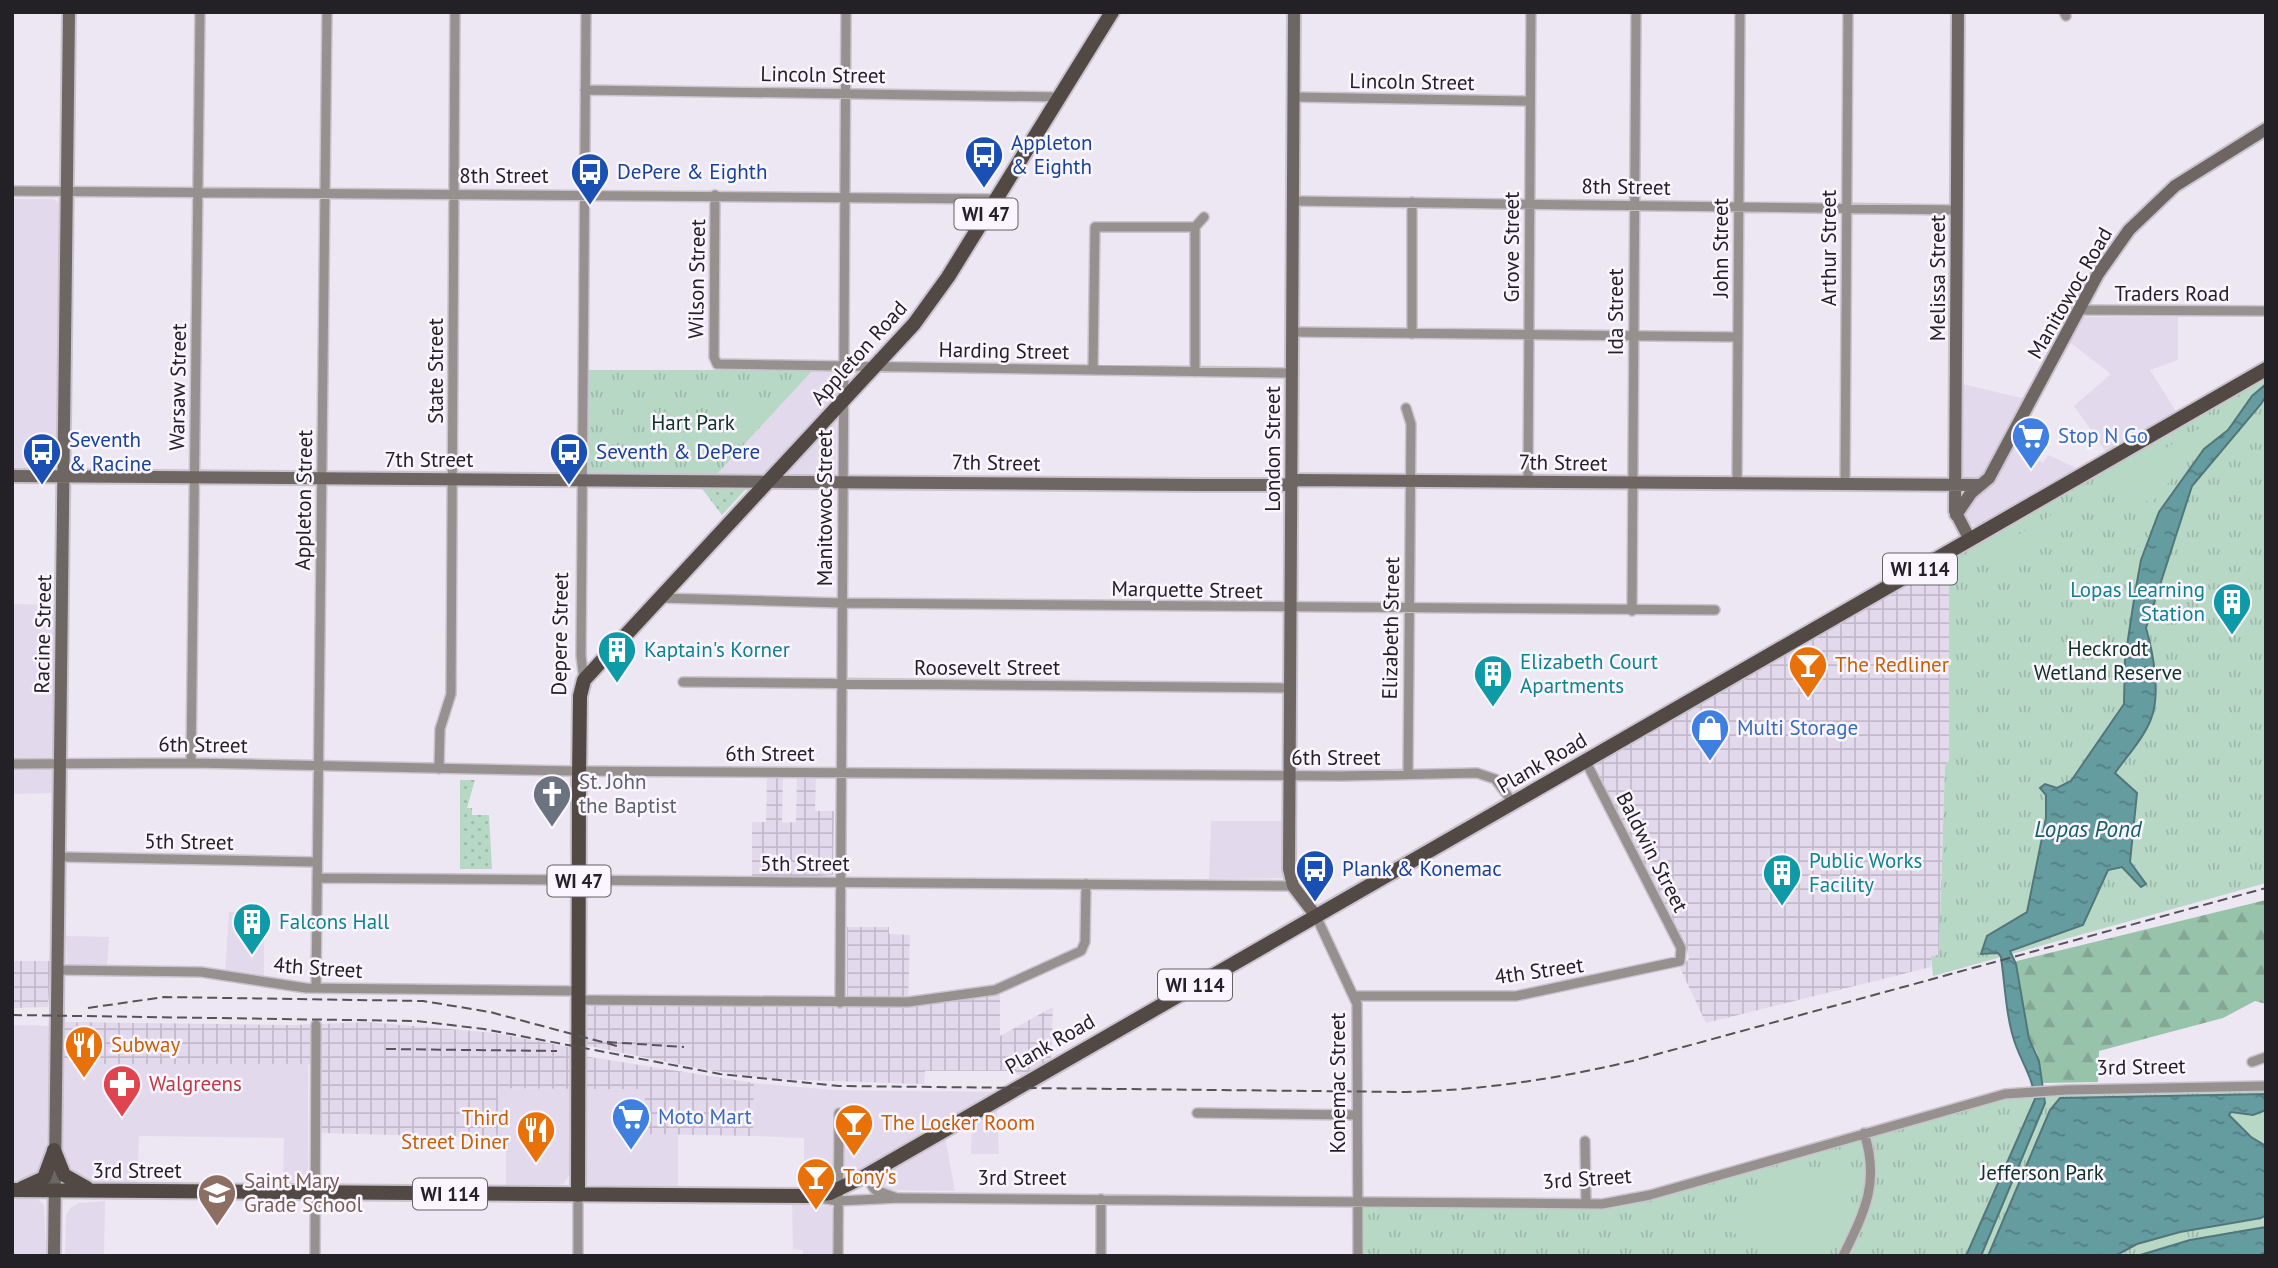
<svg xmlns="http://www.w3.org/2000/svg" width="2278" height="1268" viewBox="0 0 2278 1268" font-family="'PT Sans',sans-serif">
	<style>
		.built { fill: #e2d9ec }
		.industrial { fill: url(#industrial-grid) }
		.grass { fill: url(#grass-dots) }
		.forest { fill: url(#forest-firs) }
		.park { fill: url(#park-tufts) }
		.garden { fill: #b8d8c6 }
		.water { fill: url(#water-ripples); stroke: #52777b; stroke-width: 2 }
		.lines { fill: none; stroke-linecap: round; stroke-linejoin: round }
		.street-casing { stroke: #c9c3ce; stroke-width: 12 }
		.secondary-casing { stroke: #c9c3ce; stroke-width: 16 }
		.primary-casing { stroke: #c9c3ce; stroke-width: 18 }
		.street { stroke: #96918e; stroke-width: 9 }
		.secondary { stroke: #6e6662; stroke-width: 12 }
		.primary { stroke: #534944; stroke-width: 14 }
		.rail { stroke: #565259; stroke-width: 2; stroke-dasharray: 10 5; stroke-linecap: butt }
		.labels { text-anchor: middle; stroke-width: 5; stroke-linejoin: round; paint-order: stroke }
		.shield { fill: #faf5ff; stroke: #646167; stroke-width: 2 }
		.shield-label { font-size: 19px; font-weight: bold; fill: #242126 }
		.street-label { font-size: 21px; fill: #242126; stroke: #faf5ff }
		.transit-label { font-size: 21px; fill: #164399; stroke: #faf5ff; text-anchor: start }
		.park-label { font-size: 21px; fill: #0e3322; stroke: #faf5ff }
		.shop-label { font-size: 21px; fill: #366cbe; stroke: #faf5ff; text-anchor: start }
		.culture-label { font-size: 21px; fill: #0d838f; stroke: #faf5ff; text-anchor: start }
		.food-label { font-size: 21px; fill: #c56008; stroke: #faf5ff; text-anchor: start }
		.worship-label { font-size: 21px; fill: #5b616d; stroke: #faf5ff; text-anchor: start }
		.health-label { font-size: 21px; fill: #be3a42; stroke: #faf5ff; text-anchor: start }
		.education-label { font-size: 21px; fill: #785e54; stroke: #faf5ff; text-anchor: start }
		.water-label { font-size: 23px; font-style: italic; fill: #156066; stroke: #faf5ff }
	</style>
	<defs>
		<pattern id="industrial-grid" width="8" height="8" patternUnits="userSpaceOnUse" patternTransform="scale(1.75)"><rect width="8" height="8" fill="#e2d9ec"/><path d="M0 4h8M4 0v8" fill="none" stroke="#c2baca"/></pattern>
		<pattern id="grass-dots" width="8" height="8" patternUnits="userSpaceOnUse" patternTransform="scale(1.75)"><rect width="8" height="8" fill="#b8d8c6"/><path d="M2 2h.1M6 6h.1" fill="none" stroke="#9eb9aa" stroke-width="1.8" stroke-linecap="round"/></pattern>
		<pattern id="forest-firs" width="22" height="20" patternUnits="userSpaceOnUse" patternTransform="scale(1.75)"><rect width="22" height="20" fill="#98c3ab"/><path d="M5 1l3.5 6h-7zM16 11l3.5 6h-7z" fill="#83a793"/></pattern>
		<pattern id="park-tufts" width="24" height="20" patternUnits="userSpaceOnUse" patternTransform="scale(1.75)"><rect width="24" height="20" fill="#b8d8c6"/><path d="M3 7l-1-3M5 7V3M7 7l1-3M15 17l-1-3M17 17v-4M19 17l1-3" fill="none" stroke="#9eb9aa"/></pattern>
		<pattern id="water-ripples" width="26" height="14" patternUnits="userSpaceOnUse" patternTransform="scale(1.75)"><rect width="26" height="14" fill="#659ca0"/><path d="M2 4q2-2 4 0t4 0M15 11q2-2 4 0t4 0" fill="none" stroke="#537f82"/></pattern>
	</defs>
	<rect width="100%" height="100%" fill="#ede7f3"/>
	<path class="built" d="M12 199H54L60 204 58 458 51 468 44 469H12Z
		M2083 317H2178V360L2150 370 2179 416 2109 456 2074 406 2111 374 2067 340Z
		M813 370H831L837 375 836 475H716Z
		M1962 384 2026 399 2011 446 2043 463 2048 455 2085 472 1982 524 1975 526 1968 522 1965 516 1962 474Z
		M12 604 56 605 55 793 12 794Z
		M1211 821H1284V878L1209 879Z
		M264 911V977L225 971 229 912Z
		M66 936 109 937 107 966 67 965Z
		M12 1025 50 1026 46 1163 44 1169 30 1182H12Z
		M63 1064H308V1177L304 1183 283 1184 284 1138 139 1136 137 1183H91L72 1177 63 1154Z
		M754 1083 834 1090 999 1092 856 1177 826 1187 804 1188V1138L753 1136Z
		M498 1088 572 1089 570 1174 564 1183 556 1187 506 1186V1139L498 1138Z
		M583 1089H645V1134H678V1186L595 1187 587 1184Z
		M997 1106 999 1154H971L972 1121Z
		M945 1137 955 1191 885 1190 876 1184V1177Z
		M12 1198 38 1199 44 1205 46 1256H12Z
		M105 1201 104 1256H65L66 1215 70 1208 79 1203Z
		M792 1204 832 1206 834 1256H803V1250L793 1249Z"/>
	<path class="industrial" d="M1949 562V760L1945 765 1939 955 1931 956V967L1706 1023 1680 968 1689 959 1687 949 1596 774 1598 760Z
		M767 775H783L782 823 796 822 797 775H816L815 811H834L833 875 752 881V822H766Z
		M847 927H889V934L910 935 908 1006 1000 993V1036L1053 1007 1051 1062 1023 1077 1010 1071H925L924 1084 771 1079 702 1069 584 1045 585 1008 591 1006 847 1007Z
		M12 961H51L48 1007 12 1008Z
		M63 1022 294 1025 367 1022 495 1033 574 1048 572 1089 498 1088V1138L321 1133 322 1064H63Z
		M583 1056 754 1083 753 1136 645 1134V1089H583Z"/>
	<path class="grass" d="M700 486 744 487 746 489 722 515Z
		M460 780H475L467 808H472V815H489L492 869H460Z"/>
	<path class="forest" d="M2266 900V1004L2255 1001 2223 1018 2099 1051 2098 1082 2042 1083 2037 1053 2029 1039 2013 962Z"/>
	<path class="park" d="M587 370H813L716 475 586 474Z
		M2266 375V883L1933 976 1931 956 1939 955 1945 765 1949 760V562L2050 498Z
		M2266 1089V1227L2190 1240 2137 1256H1362V1204L1601 1206 1977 1103 2034 1091Z"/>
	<path class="garden" d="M723 405H753V422H723Z
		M695 427 717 428 720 438 717 446H722V461H694L692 455 695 451Z
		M2198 429 2206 438 2151 504 2133 491 2123 488 2051 524 1994 572 1977 559Z
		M1811 1167H1827L1857 1177 1829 1256H1786L1729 1231C1746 1193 1772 1176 1811 1167Z"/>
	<path class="water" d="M2266 384V396L2261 404 2192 486 2146 628C2153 652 2161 694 2151 719 2144 738 2126 757 2115 773L2137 793 2130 862 2146 884 2141 887 2122 867 2108 870 2083 925 2010 951 2016 964 2029 1039 2039 1061 2045 1103 1981 1256H1966L2035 1099C2033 1078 2022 1063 2015 1043 2006 1017 2005 985 2001 957L1998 953 1981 954 1987 936 2027 912 2046 818V795L2040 788 2045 784 2057 788 2071 781 2124 704 2125 659 2135 593 2141 560 2159 512 2204 449 2228 430 2252 396Z
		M2266 1094V1110L2253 1115 2231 1112 2229 1115 2251 1137 2266 1146V1215L2261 1218 2180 1232 2137 1244 2115 1256H1988L2050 1110 2060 1098Z
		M2266 1227V1252L2258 1256H2137L2190 1240Z"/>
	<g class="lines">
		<g class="street-casing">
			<path id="street" d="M2064 12 2066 16
				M585 90 1059 97
				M1293 97 1530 101
				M12 191 996 199
				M715 195 714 357 717 364 1293 373
				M1293 201 1957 210
				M1412 202V334
				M2078 310 2266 311
				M1293 332 1738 337
				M1093 370 1095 227H1195
				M1195 372V227L1204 217
				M1406 408 1411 424 1408 774
				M1528 481 1531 12
				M1737 484 1740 12
				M1845 484 1848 12
				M660 598 842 603 1715 610
				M1632 611 1636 12
				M584 680 581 656 586 12
				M683 682 1290 688
				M191 763 200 12
				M12 764 191 763 572 771 1342 776 1477 773 1495 779 1514 804
				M439 769 440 729 451 694 455 12
				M61 857 316 862
				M317 878 1293 886
				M1316 916 1357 1004 1358 1256
				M57 970 201 972 306 988 578 991
				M316 988 327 12
				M1356 996H1516L1680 961 1681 948 1586 762
				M578 1000 908 1002 995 990 1081 951 1085 942 1086 884
				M840 1003 846 12
				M2252 1062 2266 1057
				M1197 1113 1357 1115
				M1585 1141 1586 1204
				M865 1176 875 1190 897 1198
				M820 1198 838 1201 900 1198 1602 1204 1650 1195 2005 1094 2067 1090 2266 1086
				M315 1256 316 1025
				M578 1256V1195
				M838 1256 839 1113
				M1101 1256V1199
				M1843 1256C1865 1211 1880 1182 1864 1133"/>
		</g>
		<g class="secondary-casing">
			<path id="secondary" d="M1294 12 1289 869 1293 886 1316 916
				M1958 12 1955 511 1970 540
				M12 476 1202 485H1284L1298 480 1979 485
				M1956 515 1971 493 1989 478 2098 274 2129 230 2175 186 2266 129
				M54 1256 69 12"/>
		</g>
		<g class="primary-casing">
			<path id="primary" d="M54 1150 64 1175 87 1188
				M22 1188 44 1178 54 1151
				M12 1190 808 1196 830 1193 865 1176 2266 369
				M578 1195 579 779 580 696 584 680 914 324 948 277 1112 12"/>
		</g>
		<use href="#street" class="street"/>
		<use href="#secondary" class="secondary"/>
		<use href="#primary" class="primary"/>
		<path class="rail" d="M88 1008 164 997 423 1001 490 1012 617 1046
			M12 1015 416 1021 484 1029 720 1074 839 1086 1406 1092C1483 1090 1557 1079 1632 1061L2266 888
			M607 1042 684 1047
			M386 1049 557 1051"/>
	</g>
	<defs>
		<g id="bus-pin" transform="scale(2.0125)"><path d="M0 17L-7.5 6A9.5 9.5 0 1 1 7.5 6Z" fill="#1a4fb4" stroke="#faf5ff"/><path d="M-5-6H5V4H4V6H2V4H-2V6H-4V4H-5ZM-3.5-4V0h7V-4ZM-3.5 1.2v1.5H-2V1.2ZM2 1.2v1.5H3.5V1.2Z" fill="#fff"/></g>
		<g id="supermarket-pin" transform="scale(2.0125)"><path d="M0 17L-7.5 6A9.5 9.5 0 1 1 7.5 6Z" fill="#3f7fe0" stroke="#faf5ff"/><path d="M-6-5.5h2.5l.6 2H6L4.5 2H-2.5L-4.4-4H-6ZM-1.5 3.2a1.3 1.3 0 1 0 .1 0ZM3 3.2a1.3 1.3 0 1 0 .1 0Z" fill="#fff"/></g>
		<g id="building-pin" transform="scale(2.0125)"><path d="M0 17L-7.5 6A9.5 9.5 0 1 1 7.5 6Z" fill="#0f9aa8" stroke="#faf5ff"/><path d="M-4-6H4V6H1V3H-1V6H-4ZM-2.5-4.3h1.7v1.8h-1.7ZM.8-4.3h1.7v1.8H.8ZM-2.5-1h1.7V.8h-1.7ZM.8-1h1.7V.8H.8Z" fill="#fff"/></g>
		<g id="bar-pin" transform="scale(2.0125)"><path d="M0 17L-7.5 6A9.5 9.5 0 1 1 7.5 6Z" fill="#e8710a" stroke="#faf5ff"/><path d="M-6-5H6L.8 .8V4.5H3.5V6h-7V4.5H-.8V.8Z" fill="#fff"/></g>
		<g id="shop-pin" transform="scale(2.0125)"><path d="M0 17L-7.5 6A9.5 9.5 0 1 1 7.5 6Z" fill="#3f7fe0" stroke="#faf5ff"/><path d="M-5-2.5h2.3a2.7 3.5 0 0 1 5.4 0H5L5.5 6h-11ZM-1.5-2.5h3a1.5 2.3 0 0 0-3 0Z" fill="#fff"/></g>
		<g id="church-pin" transform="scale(2.0125)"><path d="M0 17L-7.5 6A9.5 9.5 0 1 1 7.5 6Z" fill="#6b7280" stroke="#faf5ff"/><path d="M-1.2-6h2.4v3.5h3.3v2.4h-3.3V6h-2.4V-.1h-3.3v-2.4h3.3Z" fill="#fff"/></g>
		<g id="restaurant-pin" transform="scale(2.0125)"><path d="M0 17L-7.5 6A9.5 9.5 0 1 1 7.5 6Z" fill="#e8710a" stroke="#faf5ff"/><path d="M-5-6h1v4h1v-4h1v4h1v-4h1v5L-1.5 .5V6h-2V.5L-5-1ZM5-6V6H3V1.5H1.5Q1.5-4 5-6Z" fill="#fff"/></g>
		<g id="pharmacy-pin" transform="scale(2.0125)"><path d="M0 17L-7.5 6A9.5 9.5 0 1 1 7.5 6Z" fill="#e0444e" stroke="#faf5ff"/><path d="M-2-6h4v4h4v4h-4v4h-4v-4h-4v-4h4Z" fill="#fff"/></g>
		<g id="school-pin" transform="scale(2.0125)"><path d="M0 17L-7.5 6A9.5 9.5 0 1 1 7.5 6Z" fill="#8d6e63" stroke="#faf5ff"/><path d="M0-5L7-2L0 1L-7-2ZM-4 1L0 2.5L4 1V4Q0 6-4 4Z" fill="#fff"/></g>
	</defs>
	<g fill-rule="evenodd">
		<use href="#bus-pin" x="984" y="155"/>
		<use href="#bus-pin" x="590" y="172"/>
		<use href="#supermarket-pin" x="2031" y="436"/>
		<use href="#bus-pin" x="42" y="452"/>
		<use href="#bus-pin" x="569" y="452"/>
		<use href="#building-pin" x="2232" y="602"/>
		<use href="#building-pin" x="617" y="650"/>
		<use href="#bar-pin" x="1808" y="665"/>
		<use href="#building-pin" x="1493" y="674"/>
		<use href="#shop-pin" x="1710" y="728"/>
		<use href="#church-pin" x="552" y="794"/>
		<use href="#bus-pin" x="1315" y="869"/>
		<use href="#building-pin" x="1782" y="873"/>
		<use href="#building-pin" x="252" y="922"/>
		<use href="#restaurant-pin" x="84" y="1045"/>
		<use href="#pharmacy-pin" x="122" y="1084"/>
		<use href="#supermarket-pin" x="631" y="1117"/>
		<use href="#bar-pin" x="854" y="1123"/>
		<use href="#restaurant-pin" x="536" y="1130"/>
		<use href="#bar-pin" x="816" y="1177"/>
		<use href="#school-pin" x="217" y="1193"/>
	</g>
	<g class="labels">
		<g class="shield">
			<rect x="954.5" y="198.5" width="63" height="31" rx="5"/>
			<rect x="1883" y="553.5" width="74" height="31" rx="5"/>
			<rect x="547.5" y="865.5" width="63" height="31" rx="5"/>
			<rect x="1158" y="969.5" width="74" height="31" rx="5"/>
			<rect x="413" y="1178.5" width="74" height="31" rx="5"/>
		</g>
		<g class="shield-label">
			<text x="986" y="221">WI 47</text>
			<text x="1920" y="576">WI 114</text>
			<text x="579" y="888">WI 47</text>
			<text x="1195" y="992">WI 114</text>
			<text x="450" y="1201">WI 114</text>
		</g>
		<g class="street-label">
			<text transform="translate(823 75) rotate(1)" y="7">Lincoln Street</text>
			<text transform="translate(1412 82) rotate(1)" y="7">Lincoln Street</text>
			<text x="504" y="183">8th Street</text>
			<text transform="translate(1626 187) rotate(1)" y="7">8th Street</text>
			<text transform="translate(1512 247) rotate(-90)" y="7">Grove Street</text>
			<text transform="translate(1721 248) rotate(-90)" y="7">John Street</text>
			<text transform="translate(1829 248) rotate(-90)" y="7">Arthur Street</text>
			<text transform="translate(1938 278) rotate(-90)" y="7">Melissa Street</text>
			<text transform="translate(697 279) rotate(-89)" y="7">Wilson Street</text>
			<text transform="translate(2070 293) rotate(-60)" y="7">Manitowoc Road</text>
			<text x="2172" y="301">Traders Road</text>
			<text transform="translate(1616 312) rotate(-90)" y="7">Ida Street</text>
			<text transform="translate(1004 351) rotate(1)" y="7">Harding Street</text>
			<text transform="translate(859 353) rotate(-48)" y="7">Appleton Road</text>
			<text transform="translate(436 371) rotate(-90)" y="7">State Street</text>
			<text transform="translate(178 387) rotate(-89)" y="7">Warsaw Street</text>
			<text transform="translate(1273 449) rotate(-90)" y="7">London Street</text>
			<text x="429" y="467">7th Street</text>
			<text transform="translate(996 463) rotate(1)" y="7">7th Street</text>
			<text transform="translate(1563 463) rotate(1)" y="7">7th Street</text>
			<text transform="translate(304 500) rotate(-89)" y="7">Appleton Street</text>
			<text transform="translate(825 508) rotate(-90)" y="7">Manitowoc Street</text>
			<text transform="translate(1187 590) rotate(1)" y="7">Marquette Street</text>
			<text transform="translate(1391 628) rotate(-89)" y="7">Elizabeth Street</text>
			<text transform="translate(43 634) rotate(-89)" y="7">Racine Street</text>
			<text transform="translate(560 634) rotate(-89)" y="7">Depere Street</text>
			<text x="987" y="675">Roosevelt Street</text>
			<text transform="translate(203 745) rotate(1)" y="7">6th Street</text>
			<text x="770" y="761">6th Street</text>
			<text x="1336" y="765">6th Street</text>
			<text transform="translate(1542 763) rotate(-30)" y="7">Plank Road</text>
			<text transform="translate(189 842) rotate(1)" y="7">5th Street</text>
			<text transform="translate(1652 852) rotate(63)" y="7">Baldwin Street</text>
			<text x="805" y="871">5th Street</text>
			<text transform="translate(318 968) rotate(4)" y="7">4th Street</text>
			<text transform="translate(1539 971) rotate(-8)" y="7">4th Street</text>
			<text transform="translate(1050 1044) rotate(-30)" y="7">Plank Road</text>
			<text transform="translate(2141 1067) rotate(-1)" y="7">3rd Street</text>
			<text transform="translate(1338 1083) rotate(-90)" y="7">Konemac Street</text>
			<text x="137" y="1178">3rd Street</text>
			<text x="1022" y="1185">3rd Street</text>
			<text transform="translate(1587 1179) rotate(-4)" y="7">3rd Street</text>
		</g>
		<g class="transit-label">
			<text x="1011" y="150">Appleton<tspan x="1011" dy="24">&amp; Eighth</tspan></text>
			<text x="617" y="179">DePere &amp; Eighth</text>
			<text x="69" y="447">Seventh<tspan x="69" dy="24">&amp; Racine</tspan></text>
			<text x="596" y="459">Seventh &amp; DePere</text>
			<text x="1342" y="876">Plank &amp; Konemac</text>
		</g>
		<g class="park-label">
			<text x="693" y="430">Hart Park</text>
			<text x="2108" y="656">Heckrodt<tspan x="2108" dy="24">Wetland Reserve</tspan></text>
			<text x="2042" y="1180">Jefferson Park</text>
		</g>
		<g class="shop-label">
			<text x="2058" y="443">Stop N Go</text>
			<text x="1737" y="735">Multi Storage</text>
			<text x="658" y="1124">Moto Mart</text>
		</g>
		<g class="culture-label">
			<text x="2205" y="597" text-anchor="end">Lopas Learning<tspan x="2205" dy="24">Station</tspan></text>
			<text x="644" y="657">Kaptain's Korner</text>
			<text x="1520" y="669">Elizabeth Court<tspan x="1520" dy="24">Apartments</tspan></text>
			<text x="1809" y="868">Public Works<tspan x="1809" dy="24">Facility</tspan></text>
			<text x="279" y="929">Falcons Hall</text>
		</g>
		<g class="food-label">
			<text x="1835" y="672">The Redliner</text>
			<text x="111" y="1052">Subway</text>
			<text x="509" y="1125" text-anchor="end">Third<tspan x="509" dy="24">Street Diner</tspan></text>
			<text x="881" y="1130">The Locker Room</text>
			<text x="843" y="1184">Tony's</text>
		</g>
		<g class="worship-label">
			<text x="579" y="789">St. John<tspan x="579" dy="24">the Baptist</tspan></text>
		</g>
		<g class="health-label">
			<text x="149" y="1091">Walgreens</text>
		</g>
		<g class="education-label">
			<text x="244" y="1188">Saint Mary<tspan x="244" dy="24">Grade School</tspan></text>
		</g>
		<g class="water-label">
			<text x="2088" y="837">Lopas Pond</text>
		</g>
	</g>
	<rect width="2278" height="1268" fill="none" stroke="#242126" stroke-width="28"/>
</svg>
